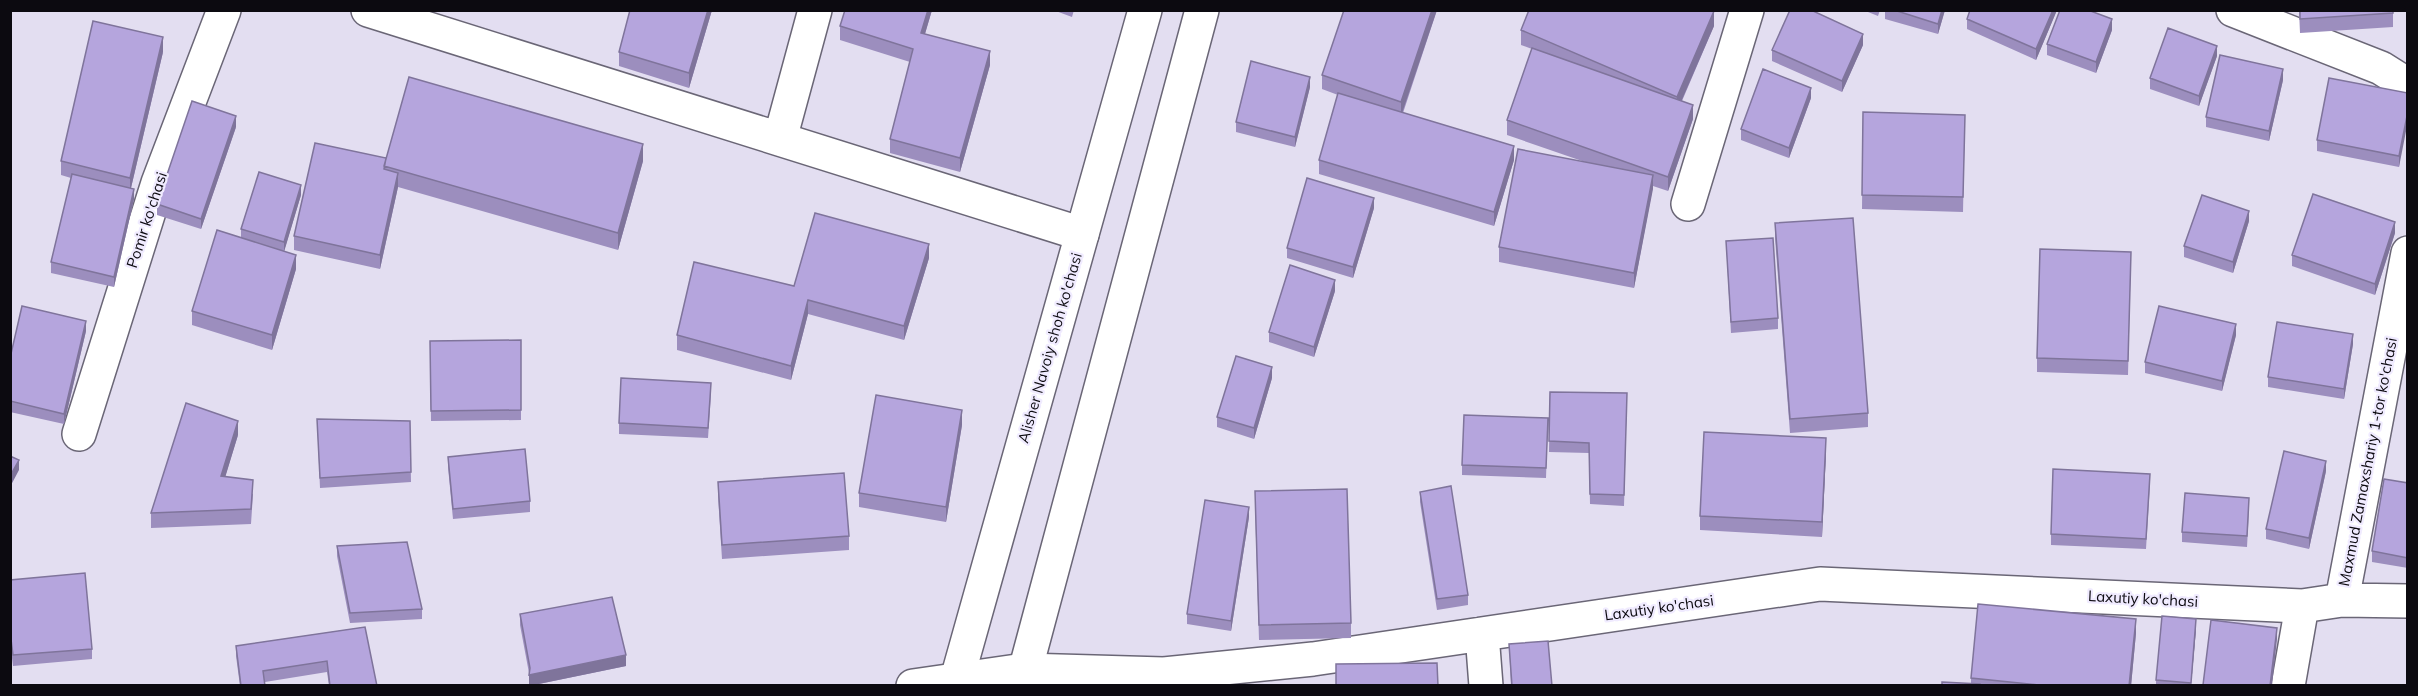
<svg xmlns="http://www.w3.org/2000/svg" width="2418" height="696" viewBox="0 0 2418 696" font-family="Mulish,sans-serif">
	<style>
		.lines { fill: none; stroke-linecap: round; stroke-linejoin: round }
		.minor-casing { stroke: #6a6676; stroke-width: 36 }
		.major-casing { stroke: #6a6676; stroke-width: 36 }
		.minor { stroke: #fff; stroke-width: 33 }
		.major { stroke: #fff; stroke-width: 33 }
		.wall { fill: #9c8ebe }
		.shaded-wall { fill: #7f749b }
		.building { fill: #b5a5dd; stroke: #7f749b; stroke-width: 1.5 }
		.labels { text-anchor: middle; stroke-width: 4.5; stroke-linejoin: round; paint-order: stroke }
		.street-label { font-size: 15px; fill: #0c0a10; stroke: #f0ebff }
	</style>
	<rect width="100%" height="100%" fill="#e3def1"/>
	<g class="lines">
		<g class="minor-casing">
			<path id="minor" d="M368 10 1082 234
				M2233 10 2381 68 2408 85
				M780 139 815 10
				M1688 204 1747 10
				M79 434 158 183 224 10
				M2342 600 2408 253
				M1482 634 1486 686
				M913 686 1024 670 1164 674 1313 659 1820 584 2302 606 2342 600 2408 601
				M2288 686 2302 606"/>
		</g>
		<g class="major-casing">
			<path id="major" d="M955 686 1145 10
				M1021 686 1202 10"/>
		</g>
		<use href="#minor" class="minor"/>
		<use href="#major" class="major"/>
	</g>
	<path class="wall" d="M630 10H712L689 88 619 66V52Z
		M932 10 925 34 990 65 960 172 890 153V139L910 62 840 40V26Z
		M1053 10H1074L1072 17Z
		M1344 10H1437L1403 113 1514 160 1494 226 1319 174V160L1338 95 1322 89V75Z
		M1863 10H1880L1878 16Z
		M1885 10H1945L1938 34 1885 19Z
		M1970 10H2057L2036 60 1967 29V19Z
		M2299 10H2393V27L2300 33Z
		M1714 26 1682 101 1693 119 1668 191 1653 186 1634 288 1499 262V247L1585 162 1507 135V120L1532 49 1521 45V30Z
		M2112 30 2096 73 2047 55V44Z
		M1863 45 1842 92 1772 61V50Z
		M163 52 131 188 134 199 114 287 51 273V262L71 178 61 175V161Z
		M2217 56 2199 106 2150 89V78Z
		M2283 80 2269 141 2206 127V117Z
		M1310 87 1295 147 1236 132V122Z
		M2408 93 2399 167 2317 151V140Z
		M1811 98 1789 158 1741 140V129Z
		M1863 112 1965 115 1963 212 1862 209Z
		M236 127 201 229 157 215V204Z
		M386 158 643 161 618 250 398 187 380 269 294 250V236Z
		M301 195 284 251 296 269 272 350 192 325V311L241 238V229Z
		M1374 208 1353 278 1287 258V248Z
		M2249 221 2233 273 2184 257V246Z
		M1775 223 1868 413V427L1790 433 1775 238Z
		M2395 233 2375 295 2292 266V255Z
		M1726 241 1778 318V329L1731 333Z
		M2131 252 2128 375 2037 372V358Z
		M929 258 904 340 808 314 791 380 677 350V335L794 286Z
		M1335 291 1314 357 1269 342V332Z
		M86 331 64 424 10 412V358Z
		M2236 335 2222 391 2145 373V362Z
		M521 340V420L431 421 430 341Z
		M2353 344 2344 399 2268 387V377Z
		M1272 378 1254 439 1217 427V417Z
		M1550 392 1627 393 1624 506 1590 504 1589 453 1549 452Z
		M711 394 708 438 619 434V423Z
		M1548 418 1546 478 1462 475V465Z
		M317 419 410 421 411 482 320 488Z
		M962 425 946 522 859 507V493Z
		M238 435 225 477 253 494 251 524 151 528V513Z
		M1826 452 1822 537 1700 530V516Z
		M448 457 530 501V512L453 519 448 467Z
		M2326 471 2309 549 2266 539V529Z
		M718 482 849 536V550L722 559 718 496Z
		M2408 483V568L2372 562V551Z
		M2150 484 2146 549 2051 545V534Z
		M1420 492 1468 595V605L1437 610 1420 502Z
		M1255 505 1351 623V638L1259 640Z
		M2249 509 2247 547 2182 542V532Z
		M1249 517 1231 631 1187 624V614Z
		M337 546 422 609V619L350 623 337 556Z
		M10 580 92 649V659L13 666 10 642Z
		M520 614 626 666 529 686V673L520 625Z
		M365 627 377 686H329L327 672 265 682V686H240L236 656V646Z
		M2196 629 2191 686H2156V680Z
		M2136 633 2131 686H1942L1971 684V678Z
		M1509 644 1552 686H1511Z"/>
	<path class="shaded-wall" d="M708 10H712L689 88V73Z
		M928 10H932L921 47V33Z
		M1432 10H1437L1401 116V102Z
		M1942 10H1945L1938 34V24Z
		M2053 10H2057L2036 60V49Z
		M1714 11V26L1677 111V97Z
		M2112 19V30L2096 73V62Z
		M1863 34V45L1842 92V81Z
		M163 37V52L130 192V178Z
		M2217 46V56L2199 106V96Z
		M990 51V65L960 172V158Z
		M2283 69V80L2269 141V131Z
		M1310 77V87L1295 147V137Z
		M1811 88V98L1789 158V148Z
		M1693 105V119L1668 191V177Z
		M2408 111V121L2399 167V156Z
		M236 116V127L201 229V219Z
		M643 144V161L618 250V233Z
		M1514 146V160L1494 226V212Z
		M398 173V187L380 269V255Z
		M1653 175V189L1634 288V273Z
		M301 185V195L284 252V242Z
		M134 189V199L114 287V277Z
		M1374 198V208L1353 278V267Z
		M2249 211V221L2233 273V262Z
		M2395 222V233L2375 295V284Z
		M929 244V258L904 340V326Z
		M296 255V269L272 350V335Z
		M1335 280V291L1314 357V347Z
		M808 300V314L791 380V366Z
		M86 321V331L64 424V414Z
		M2236 324V335L2222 391V381Z
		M2353 334V344L2344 399V389Z
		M1272 367V378L1254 439V428Z
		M962 410V425L946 522V507Z
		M238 421V435L221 491V476Z
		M1826 438V452L1822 537V522Z
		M19 460V470L10 487V476Z
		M2326 461V471L2309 549V538Z
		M1249 507V517L1231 631V621Z
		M2136 619V633L2131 686H2129Z
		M2196 619V629L2191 686Z
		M2277 628V639L2272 686H2270Z
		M626 655V666L529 686V675Z"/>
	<path class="building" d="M630 10H708L689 73 619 52Z
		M845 10H928L921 33 990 51 960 158 890 139 913 49 840 26Z
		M1344 10H1432L1401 102 1322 75Z
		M1529 10H1712L1714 11 1677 97 1521 30Z
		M1790 10H1811L1863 34 1842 81 1772 50Z
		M1894 10H1942L1938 24Z
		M1970 10H2053L2036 49 1967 19Z
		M2060 10H2088L2112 19 2096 62 2047 44Z
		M2300 10H2393V13L2300 19Z
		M93 21 163 37 130 178 61 161Z
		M2168 28 2217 46 2199 96 2150 78Z
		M1532 48 1693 105 1668 177 1507 120Z
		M2220 55 2283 69 2269 131 2206 117Z
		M1251 61 1310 77 1295 137 1236 122Z
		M1763 69 1811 88 1789 148 1741 129Z
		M409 77 643 144 618 233 384 166Z
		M2329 78 2408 93V111L2399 156 2317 140Z
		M1338 93 1514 146 1494 212 1319 160Z
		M192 101 236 116 201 219 157 204Z
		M1863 112 1965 115 1963 197 1862 195Z
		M315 143 386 158 384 169 398 173 380 255 294 236Z
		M1518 149 1653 175 1634 273 1499 247Z
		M259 172 301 185 284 242 241 229Z
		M72 174 134 189 114 277 51 262Z
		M1307 178 1374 198 1353 267 1287 248Z
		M2313 194 2395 222 2375 284 2292 255Z
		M2202 195 2249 211 2233 262 2184 246Z
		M815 213 929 244 904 326 808 300 791 366 677 335 694 262 794 286Z
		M1853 218 1868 413 1790 419 1775 223Z
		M217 230 296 255 272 335 192 311Z
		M1773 238 1778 318 1731 322 1726 241Z
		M2040 249 2131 252 2128 361 2037 358Z
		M1290 265 1335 280 1314 347 1269 332Z
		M22 306 86 321 64 414 10 401V358Z
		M2159 306 2236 324 2222 381 2145 362Z
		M2277 322 2353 334 2344 389 2268 377Z
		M521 340V410L431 411 430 341Z
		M1236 356 1272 367 1254 428 1217 417Z
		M621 378 711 383 708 428 619 423Z
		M1550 392 1627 393 1624 495 1590 494 1589 443 1549 441Z
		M876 395 962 410 946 507 859 493Z
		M186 403 238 421 221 476 253 480 251 509 151 513Z
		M1464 415 1548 418 1546 468 1462 465Z
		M317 419 410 421 411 472 320 478Z
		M1704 432 1826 438 1822 522 1700 516Z
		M525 449 530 501 453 509 448 457Z
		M2284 451 2326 461 2309 538 2266 529Z
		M10 456 19 460 10 476Z
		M2053 469 2150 474 2146 539 2051 534Z
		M844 473 849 536 722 545 718 482Z
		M2384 479 2408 483V558L2372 551Z
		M1451 486 1468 595 1437 599 1420 492Z
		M1347 489 1351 623 1259 625 1255 491Z
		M2185 493 2249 498 2247 536 2182 532Z
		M1205 500 1249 507 1231 621 1187 614Z
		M407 542 422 609 350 613 337 546Z
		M85 573 92 649 13 655 10 631V580Z
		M612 597 626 655 529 675 530 668 520 614Z
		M1978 604 2136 619 2129 686H2048L1971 678Z
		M2162 616 2196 619 2191 683 2156 680Z
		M2211 620 2277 628 2270 686 2203 685Z
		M365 627 377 686H330L327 661 263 671 265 686H241L236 646Z
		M1548 641 1552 686H1512L1509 644Z
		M1437 663 1438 686H1336V664Z
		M1942 682 1980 684V686H1942Z"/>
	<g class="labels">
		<g class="street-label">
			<text transform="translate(147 220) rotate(-72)" y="5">Pomir ko'chasi</text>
			<text transform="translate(1050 348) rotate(-74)" y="5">Alisher Navoiy shoh ko'chasi</text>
			<text transform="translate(2368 462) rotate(-79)" y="5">Maxmud Zamaxshariy 1-tor ko'chasi</text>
			<text transform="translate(2143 599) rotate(3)" y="5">Laxutiy ko'chasi</text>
			<text transform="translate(1659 608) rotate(-8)" y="5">Laxutiy ko'chasi</text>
		</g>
	</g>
	<rect width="2418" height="696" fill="none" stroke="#0c0a10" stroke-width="24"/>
</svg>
